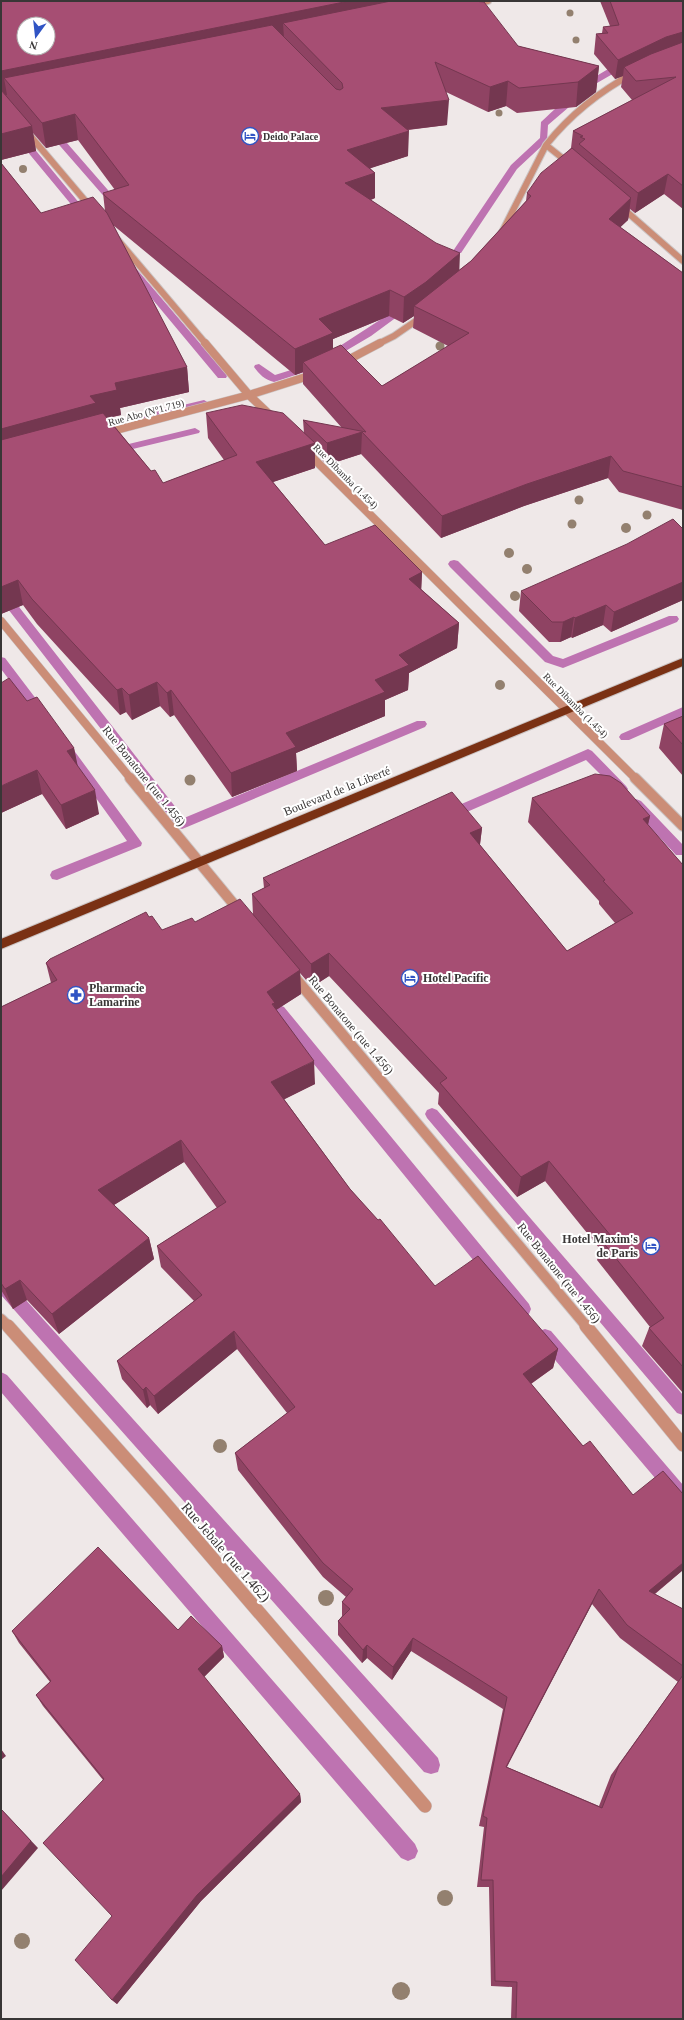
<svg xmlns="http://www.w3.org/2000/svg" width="684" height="2020" viewBox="0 0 684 2020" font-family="'Times New Roman',serif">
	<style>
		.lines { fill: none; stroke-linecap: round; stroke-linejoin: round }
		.stream { fill: #be73b1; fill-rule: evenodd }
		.minor-far3-casing { stroke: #cbc4c4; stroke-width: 8 }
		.minor-far2-casing { stroke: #cbc4c4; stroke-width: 9 }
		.minor-far1-casing { stroke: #cbc4c4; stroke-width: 12 }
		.minor-casing { stroke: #cbc4c4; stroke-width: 14 }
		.highway-casing { stroke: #cbc4c4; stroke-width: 2 }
		.minor-far3 { stroke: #cb8d77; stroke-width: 6 }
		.minor-far2 { stroke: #cb8d77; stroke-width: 8 }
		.minor-far1 { stroke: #cb8d77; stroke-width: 10 }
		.minor { stroke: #cb8d77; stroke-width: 13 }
		.highway { fill: #7a3114; fill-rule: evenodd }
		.tree { fill: #93806f }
		.wall { fill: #8f4363; fill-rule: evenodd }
		.shaded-wall { fill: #743750 }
		.building { fill: #a64e73; stroke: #743750; fill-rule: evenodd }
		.labels { text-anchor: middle; stroke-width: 4; stroke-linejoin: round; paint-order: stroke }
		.far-poi-label { font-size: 10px; font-weight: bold; fill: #393636; stroke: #fff; text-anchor: start }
		.far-street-label { font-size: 10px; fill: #393636; stroke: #fff }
		.street-label { font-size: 12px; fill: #393636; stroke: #fff }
		.poi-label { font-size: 12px; font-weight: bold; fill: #393636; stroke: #fff; text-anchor: start }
		.near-street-label { font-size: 14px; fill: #393636; stroke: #fff }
	</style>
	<rect width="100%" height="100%" fill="#efe8e8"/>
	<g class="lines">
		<path class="stream" d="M623 62 630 64 597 83 548 125 547 141 517 169 461 253H455L453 251 511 165 540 138 541 122C566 99 591 75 623 62Z
			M50 126 53 127 121 205V209H115L47 131V127Z
			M20 134 23 135 90 216V220H84L17 139 16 137Z
			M131 265 134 266 226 374 227 376 226 378H218L128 270 126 268Z
			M406 303 411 306 409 308 371 336 332 359 328 360 323 357Z
			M259 364 275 375 310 364 315 367 314 369 274 382C265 380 259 374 254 367L255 365Z
			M204 400 209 403 208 405 95 432 90 429 91 427Z
			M195 428 200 431 199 433 112 454 107 451 108 449Z
			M454 560 458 561 553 656 563 659 669 616H677L679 619 677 622 563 668 545 662 450 567 448 564 450 561Z
			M1 588 5 589 184 818 417 721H425L427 724 425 727 187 827 182 829 177 827 1 600Z
			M1 657 5 658 46 712 48 715 46 718H38L1 669Z
			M683 707V716L629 740H621L619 737 621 734Z
			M66 743 70 745 142 843 141 846 57 880 52 879 50 875 52 871 127 841 62 751 60 748 62 745Z
			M588 749 592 751 626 786 628 789 626 792H618L586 760 453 818H443L442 815 443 812Z
			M636 799 641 801 683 845V855H676L631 807 630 804 631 801Z
			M279 1005 284 1007 529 1304 531 1309 529 1314 523 1316 517 1314 274 1015 272 1011 274 1007Z
			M432 1108 437 1110 683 1395V1415L677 1413 427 1118 425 1114 427 1110Z
			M1 1277 7 1279 438 1758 440 1765 438 1772 431 1774 424 1772 1 1295Z
			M545 1329 551 1331 683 1485V1506L677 1504 539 1341 537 1336 539 1331Z
			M1 1372 7 1375 415 1844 418 1851 415 1858 408 1861 401 1858 1 1392Z"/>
		<g class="minor-far3-casing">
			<path id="minor-far3" d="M471 4 488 1
				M27 132 93 210
				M546 145 571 165
				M619 205 683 261
				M502 232 546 145C570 115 600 91 634 73
				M117 239 206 344
				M378 344 394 336 423 316"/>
		</g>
		<g class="minor-far2-casing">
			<path id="minor-far2" d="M205 343 249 395 272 417
				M342 363 380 343
				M105 433 249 395 315 374
				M306 451 636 779
				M1 621 131 779"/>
		</g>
		<g class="minor-far1-casing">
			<path id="minor-far1" d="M130 778 241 913
				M635 778 683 826
				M292 974 587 1327
				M1 1319 9 1327"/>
		</g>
		<g class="minor-casing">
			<path id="minor" d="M8 1326 160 1497 425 1806
				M586 1326 683 1445"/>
		</g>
		<g class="highway-casing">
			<path id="highway" d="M683 658V666L1 949V939Z"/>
		</g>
		<use href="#minor-far3" class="minor-far3"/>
		<use href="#minor-far2" class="minor-far2"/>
		<use href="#minor-far1" class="minor-far1"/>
		<use href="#minor" class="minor"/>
		<use href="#highway" class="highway"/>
	</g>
	<g class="tree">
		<circle cx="570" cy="13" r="3.5"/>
		<circle cx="576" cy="40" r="3.5"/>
		<circle cx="499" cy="113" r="3.5"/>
		<circle cx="23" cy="169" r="4"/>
		<circle cx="440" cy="346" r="4.5"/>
		<circle cx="579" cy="500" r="4.5"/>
		<circle cx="647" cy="515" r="4.5"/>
		<circle cx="572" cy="524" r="4.5"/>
		<circle cx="626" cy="528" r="5"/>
		<circle cx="509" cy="553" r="5"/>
		<circle cx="527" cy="569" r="5"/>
		<circle cx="515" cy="596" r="5"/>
		<circle cx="500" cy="685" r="5"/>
		<circle cx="190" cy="780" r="5.5"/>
		<circle cx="220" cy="1446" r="7"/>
		<circle cx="326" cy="1598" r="8"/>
		<circle cx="445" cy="1898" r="8"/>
		<circle cx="22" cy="1941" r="8"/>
		<circle cx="401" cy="1991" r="9"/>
	</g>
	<path class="wall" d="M1 1H473L518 46 599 66 596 92 576 107 517 113 506 106 488 112 446 92 447 125 408 130V156L370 168 375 173V198L371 200 459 270 471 261 526 201 527 193 571 148 573 131 632 100 621 87 623 76 615 79 594 54 596 34 602 33 603 27 610 26 600 1H683V209L664 194 635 213 630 209 628 220 620 227 683 273V510L619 492 608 478 524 506 441 538 361 454 327 465 315 453V468L273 482 325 545 422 572 421 589 459 623 457 648 409 673 408 690 385 700V716L296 753 297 771 232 797 174 715 170 717 160 706 132 720 126 712 120 715 37 624 23 605 1 614V163L41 213 105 211 103 193 115 190 78 140 46 148 33 133 36 151 1 160ZM113 225 295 375 303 372V384L342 428 303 420 304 433 206 413 208 438 224 460 163 483 151 471 108 418 121 415 120 408 189 392 187 367ZM389 316 403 323 414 316 413 328 448 346 382 386 333 349V339Z
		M683 529V600L611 632 603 625 572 638 571 637 560 642H549L519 611 521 591Z
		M27 701 74 748 77 765 99 814 66 829 42 794 1 813Z
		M683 716V776L659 748 664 724Z
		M532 798 650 816 648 825 683 865V1393L642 1346 649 1328 650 1327 597 1260 600 1249 545 1181 517 1197 438 1104 439 1093 329 976 312 987 300 973 301 994 276 1010 315 1084 284 1099 350 1189 435 1286 558 1349 553 1368 531 1384 583 1446 633 1495 683 1494V1570L655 1594 683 1609V2019H511L512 1987 491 1986 489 1887H477L484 1827 479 1826 503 1709 411 1651 392 1680 367 1658 362 1663 338 1635V1621L342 1616V1602L346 1597 323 1577 238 1470 235 1453 287 1413 237 1349 158 1414 150 1405 147 1408 122 1379 117 1361 194 1301 161 1267 157 1246 217 1208 184 1162 114 1205 149 1238 154 1259 59 1334 27 1300 13 1309 1 1290V1007L51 983 46 963 149 917 162 930 195 922 253 915 252 894 264 888 263 878 482 828 480 845 567 951 615 923 599 904V901L528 822ZM592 1604 620 1638 678 1682 611 1775 599 1806 507 1767Z
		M178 1630 222 1646 224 1657 204 1677 300 1794 301 1802 201 1901 117 2004 112 2000V1916L103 1780 43 1706 36 1695 50 1682 19 1643 12 1631Z"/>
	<path class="shaded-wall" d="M349 1H453L283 23 284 38 4 78 7 95 1 96V71Z
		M683 32V45L624 67 623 76 615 79 618 60 666 37Z
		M599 66 596 92 576 107 578 82Z
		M508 81 506 106 488 112 490 87Z
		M449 100 447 125 380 133 381 108Z
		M75 114 78 140 46 148 42 123Z
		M32 126 36 151 1 160V134Z
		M409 131 408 156 347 176V150Z
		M375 173V198L345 209V183Z
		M668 174 664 194 635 213 638 193Z
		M631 198 628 220 606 241 609 219Z
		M460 253 459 279 414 306V316L403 323 404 297Z
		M390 290 389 316 333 339V359L303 362V372L295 375V349L319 319Z
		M187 367 189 392 120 408 121 415 98 420 1 455V429L90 396 115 383Z
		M362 432 361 454 327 465V443Z
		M315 443V468L258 487 256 462Z
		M611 456 608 478 524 506 441 538 442 516 527 484Z
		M422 572 421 596 409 579Z
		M18 580 23 605 1 614V587Z
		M683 582V600L611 632 614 612Z
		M606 605 603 625 572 638 575 618Z
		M574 617 571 637 560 642 563 622Z
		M459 623 457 648 409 673 408 690 385 700V716L296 753 297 771 232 797 231 773 286 733 375 680 399 655Z
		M157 682 160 706 132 720 129 695Z
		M122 688 126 712 120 715 117 690Z
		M171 690 174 715 170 717 167 693Z
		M74 748 79 772 67 751Z
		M37 770 42 794 1 813V786Z
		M95 790 99 814 66 829 61 805Z
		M650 816 644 840 643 819Z
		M482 828 479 851 470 833Z
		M329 953V976L312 987 311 964Z
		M300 970 301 994 276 1010 267 992Z
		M314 1061 315 1084 273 1105 271 1082Z
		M181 1140 184 1162 104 1211 98 1190Z
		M549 1161 545 1181 517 1197 521 1177Z
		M149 1238 154 1259 59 1334 52 1314Z
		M20 1280 27 1300 13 1309 5 1289Z
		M234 1331 237 1349 158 1414 154 1396Z
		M558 1349 553 1368 519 1392 523 1374Z
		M146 1387 150 1405 147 1408 143 1390Z
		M683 1563V1570L641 1605 649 1591Z
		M599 1589 592 1604 501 1777 506 1767Z
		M413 1638 411 1651 392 1680 393 1667Z
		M367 1645V1658L362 1663 363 1650Z
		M222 1646 224 1657 201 1680 198 1669Z
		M1 1749 6 1756 1 1760Z
		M300 1794 301 1802 201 1901 117 2004 112 2000 197 1895Z
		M1 1809 38 1848 1 1891Z"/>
	<path class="building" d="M1 1H349L1 71ZM24 24H48V48H24Z
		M391 1H473L484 2 518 46 599 66 578 82 519 88 508 81 490 87 435 62 449 100 381 108 409 131 347 150 375 173 345 183 436 243 460 253 426 282 404 297 390 290 319 319 333 333 295 349 105 196 103 193 129 185 75 114 42 123 4 78 272 25 336 89 340 90 343 88 342 83 283 23Z
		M610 1H683V32L666 37 618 60 596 34 608 33 603 27 619 25Z
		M683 42V186L668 174 638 193 579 144 585 139 580 137 583 136 573 131 676 77 636 81 624 67 651 54Z
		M1 90 32 126 1 134Z
		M572 148 631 198 609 219 683 273V487L623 471 611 456 527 484 442 516 362 432 327 443 303 420 366 432 303 362 341 345 382 386 469 333 414 306 471 261 531 196 527 193 541 173Z
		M1 163 41 213 93 197 107 213 187 367 115 383 117 390 90 396 96 403 1 429Z
		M242 405 283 413 315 443 256 462 325 545 375 525 422 572 409 579 459 623 399 655 409 665 375 680 385 692 286 733 296 747 231 773 171 690 167 693 157 682 129 695 122 688 117 690 32 599 18 580 1 587V440L103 413 151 471 155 470 163 483 237 455 206 413Z
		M673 519 683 529V582L614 612 606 605 575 618 574 617 563 622H552L521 591 627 544Z
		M9 678 27 701 37 697 74 748 67 751 95 790 61 805 37 770 1 786V683Z
		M683 716V745L664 724Z
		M595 774 610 776 621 783 650 816 643 819 683 865V1367L649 1328 664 1318 602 1241 611 1236 549 1161 521 1177 440 1083 447 1078 329 953 311 964 252 894 270 885 263 878 452 792 482 828 470 833 567 951 633 913 603 881 605 880 532 798Z
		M240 899 300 970 267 992 275 1003 272 1004 314 1061 271 1082 350 1189 378 1220 380 1219 435 1286 478 1256 558 1349 523 1374 583 1446 590 1441 633 1495 663 1471 683 1494V1563L649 1591 683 1609V1666L627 1625 599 1589 506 1767 602 1808 619 1765 683 1675V2019H516L517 1982 495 1981 493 1880H481L487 1818 483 1816 507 1697 413 1638 393 1667 367 1645 363 1650 338 1621 350 1609 342 1602 353 1589 323 1563 235 1453 295 1407 234 1331 154 1396 146 1387 143 1390 117 1361 202 1295 157 1246 226 1202 181 1140 98 1190 149 1238 52 1314 20 1280 5 1289 1 1283V1007L57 980 46 963 50 959 146 912 149 917 152 916 162 930 192 918 195 922Z
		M98 1547 178 1630 191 1616 222 1646 198 1669 300 1794 197 1895 112 2000 75 1960 112 1916 43 1843 104 1779 36 1695 51 1681 12 1631Z
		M1 1809 31 1841 1 1877Z"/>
	<defs>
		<g id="hotel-ring" transform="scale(0.9)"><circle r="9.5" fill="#fff" stroke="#3054c4" stroke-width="1.5"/><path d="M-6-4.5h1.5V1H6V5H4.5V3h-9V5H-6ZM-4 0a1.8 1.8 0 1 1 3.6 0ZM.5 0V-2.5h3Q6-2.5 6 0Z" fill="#3054c4"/></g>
		<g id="pharmacy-ring" transform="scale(0.9)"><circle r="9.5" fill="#fff" stroke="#3054c4" stroke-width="1.5"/><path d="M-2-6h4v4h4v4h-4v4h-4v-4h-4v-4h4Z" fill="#3054c4"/></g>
	</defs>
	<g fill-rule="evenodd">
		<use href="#hotel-ring" x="250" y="136"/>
		<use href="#hotel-ring" x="410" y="978"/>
		<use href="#pharmacy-ring" x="76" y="995"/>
		<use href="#hotel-ring" x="651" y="1246"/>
	</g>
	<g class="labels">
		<g class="far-poi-label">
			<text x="263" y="140">Deido Palace</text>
		</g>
		<g class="far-street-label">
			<text transform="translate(146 412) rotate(-15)" y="4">Rue Abo (N°1.719)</text>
			<text transform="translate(346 476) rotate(45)" y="4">Rue Dibamba (1.454)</text>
			<text transform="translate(576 705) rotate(45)" y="4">Rue Dibamba (1.454)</text>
		</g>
		<g class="street-label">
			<text transform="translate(144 776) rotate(51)" y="4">Rue Bonatone (rue 1.456)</text>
			<text transform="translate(337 791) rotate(-22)" y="4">Boulevard de la Liberté</text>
			<text transform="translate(351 1025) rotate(50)" y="4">Rue Bonatone (rue 1.456)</text>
			<text transform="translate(559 1273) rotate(51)" y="4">Rue Bonatone (rue 1.456)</text>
		</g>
		<g class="poi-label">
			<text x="423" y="982">Hotel Pacific</text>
			<text x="89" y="992">Pharmacie<tspan x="89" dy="14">Lamarine</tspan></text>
			<text x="638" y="1243" text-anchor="end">Hotel Maxim's<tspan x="638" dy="14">de Paris</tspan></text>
		</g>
		<g class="near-street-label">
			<text transform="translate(226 1552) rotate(49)" y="5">Rue Jebale (rue 1.462)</text>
		</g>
	</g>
	<rect width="684" height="2020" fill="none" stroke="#393636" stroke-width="4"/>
	<g transform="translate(36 36) rotate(195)"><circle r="19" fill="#ffffff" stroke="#b0afaf"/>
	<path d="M0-3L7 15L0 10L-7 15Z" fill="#3054c4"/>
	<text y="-6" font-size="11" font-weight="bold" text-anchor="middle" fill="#393636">N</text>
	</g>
</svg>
